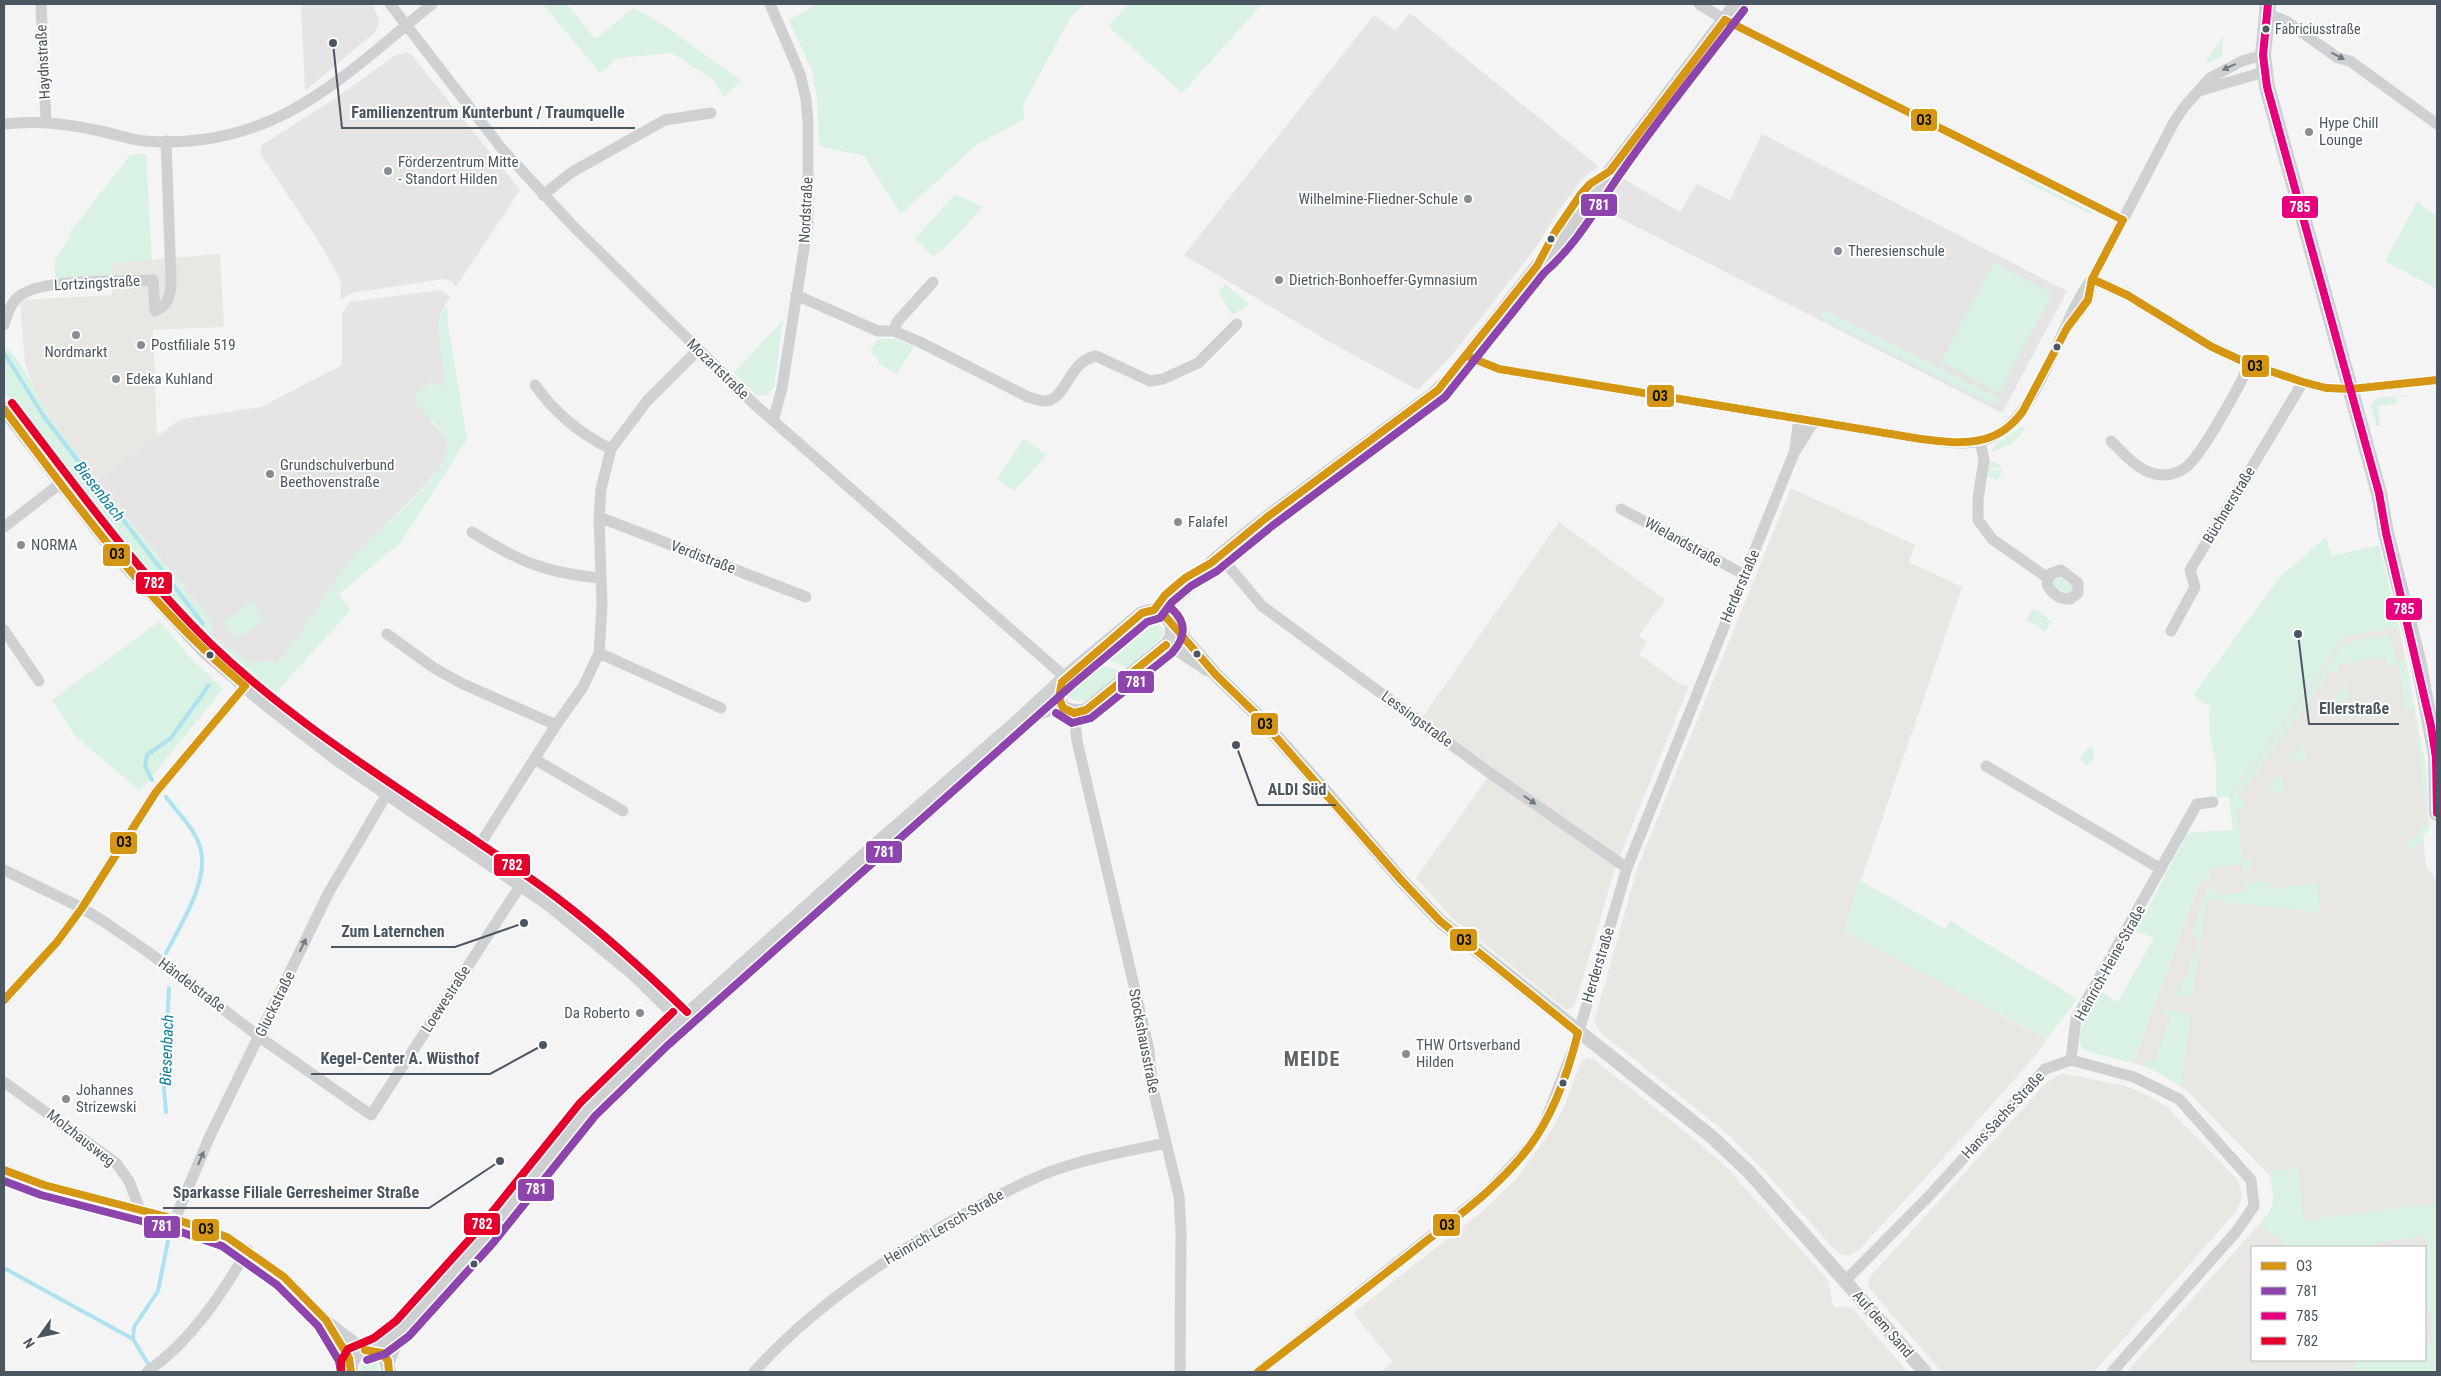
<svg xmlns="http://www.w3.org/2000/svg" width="2441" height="1376" viewBox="0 0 2441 1376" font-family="'Roboto Condensed',sans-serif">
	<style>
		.commercial { fill: #e8e7e3; fill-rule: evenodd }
		.education { fill: #e6e5e6 }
		.green { fill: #d9f2e3 }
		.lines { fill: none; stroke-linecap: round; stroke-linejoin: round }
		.stream { stroke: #aee2f0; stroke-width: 4 }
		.minor { stroke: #ced0d2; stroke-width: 11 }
		.tertiary { stroke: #ced0d2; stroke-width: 14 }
		.secondary { stroke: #ced0d4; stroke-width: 16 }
		.bus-1-casing { stroke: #fff; stroke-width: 11 }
		.bus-2-casing { stroke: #fff; stroke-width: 11 }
		.bus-3-casing { stroke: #fff; stroke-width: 11 }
		.bus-4-casing { stroke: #fff; stroke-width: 11 }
		.bus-1 { stroke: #d49613; stroke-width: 8 }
		.bus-2 { stroke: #8e44ad; stroke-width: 8 }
		.bus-3 { stroke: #e5007d; stroke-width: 8 }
		.bus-4 { stroke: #e4002b; stroke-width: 8 }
		.oneway { fill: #727b83 }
		.bus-dot { fill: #4a5661; stroke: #fff; stroke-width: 2 }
		.poi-dot { fill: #868d94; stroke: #fff; stroke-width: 2 }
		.labels { text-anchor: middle; stroke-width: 4; stroke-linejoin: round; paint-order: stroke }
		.bus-label { font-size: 14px; fill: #4a5661; stroke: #fff; text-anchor: start }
		.street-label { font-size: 15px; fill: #4a5661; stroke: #fff }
		.poi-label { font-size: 15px; fill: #4a5661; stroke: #fff; text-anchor: start }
		.water-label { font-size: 16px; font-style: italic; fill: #0c7c9b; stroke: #fff }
		.district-label { font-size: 20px; font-weight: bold; letter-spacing: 1px; fill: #5f6368; stroke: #fff }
		.leader { fill: none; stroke: #4a5661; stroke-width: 2 }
		.callout-dot { fill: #4a5661; stroke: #fff; stroke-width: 2 }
		.callout-label { font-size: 16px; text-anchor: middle; font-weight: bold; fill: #4a5661; stroke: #fff; stroke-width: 4; stroke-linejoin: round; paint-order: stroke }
		.line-badge { stroke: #fff; stroke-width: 2 }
		.badge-label { font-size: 14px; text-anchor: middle; font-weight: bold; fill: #fff }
		.pale-badge-label { font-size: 14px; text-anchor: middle; font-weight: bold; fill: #111 }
	</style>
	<rect width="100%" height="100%" fill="#f4f4f4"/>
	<path class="commercial" d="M220 254 224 327 153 330 157 436 96 480 49 416 33 386 25 363 20 300 112 295 111 263Z
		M1791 488 1915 545 1909 562 1962 587 1857 892 2002 1016 2047 1039 2030 1062 1981 1117 1858 1251 1850 1255H1842L1834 1249 1764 1171 1730 1136 1600 1032 1594 1022 1637 869Z
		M1559 522 1665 600 1639 636 1647 642 1639 654 1680 684 1689 686 1619 858 1422 718Z
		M2399 626 2426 769 2429 829 2423 836 2426 867 2434 876 2437 889V1372H2127L2287 1193 2187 1091 2157 1071 2133 1063 2199 884 2233 830 2229 796 2344 637ZM2252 1247H2425V1360H2252Z
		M1489 776 1616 865 1576 1002 1569 1010 1564 1008 1451 917 1416 878Z
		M1587 1057 1595 1060 1699 1143 1726 1167 1828 1280 1832 1302 1835 1308 1843 1306 1853 1309 1908 1372H1380L1393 1362 1353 1313 1484 1210 1517 1178 1552 1129 1564 1107 1581 1062Z
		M2062 1073 2125 1086 2147 1095 2167 1107 2238 1180 2241 1190V1202L2235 1213 2094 1372H1942L1869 1288V1278L2047 1082Z"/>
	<path class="education" d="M301 4H372L379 19 378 27 374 33 305 91Z
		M1410 13 1598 166 1581 180 1559 210 1537 246 1452 355 1418 390 1328 341 1184 255 1374 15 1395 30Z
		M410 53 520 190 456 287 451 281 443 279 352 293 340 300 341 281 321 245 260 153 262 145 340 95 397 54Z
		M1762 134 2067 291 2002 413 1600 208 1622 178 1680 212 1697 184 1730 200Z
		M441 290 450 297 438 318 445 387 431 422 448 439 446 453 440 467 425 485 357 553 334 582 295 641 278 662 247 661 210 635 213 623 96 480 181 419 261 407 342 365V314L350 302Z"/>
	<path class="green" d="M543 4H567L595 39 634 8 674 32 741 81 724 97 712 79 672 53 618 58 600 73Z
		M817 4H1084L1070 18 1023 105 1024 119 975 146 901 214 864 156 819 146 817 98 812 71 789 20Z
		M1129 4H1262L1182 93 1108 26Z
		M2223 36 2222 56 2208 63 2206 62Z
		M146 154 152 261 111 263V277L55 279V259L71 236 69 234 130 155Z
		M2020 176 2092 212 2091 214 2018 178Z
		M955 194 983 207 946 247 933 256 915 239Z
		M2417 202 2437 217V289L2385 261Z
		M1994 262 2052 294 1999 393 1941 362Z
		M1225 284 1249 304 1232 315 1219 292Z
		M445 307 449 310 447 319 467 439 401 542 339 594 351 610 275 693 210 635 147 569 41 444 4 393V345C27 365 37 399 55 424 105 493 159 558 213 623L211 635 247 661 278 662C304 632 322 596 347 565 374 531 414 505 439 468 445 460 446 449 448 439L412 398 431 381 445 387 438 318Z
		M1824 310 1999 398 1995 405 1820 317Z
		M783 320 774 387 767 395H756L734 373Z
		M878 339H894L914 346 897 374 878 363 879 360 872 354 871 349Z
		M2437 392 2396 397 2397 404 2378 406 2380 426H2376L2371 405 2377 398Z
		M2022 426 2025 428C2017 442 2006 447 1990 453L1996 444Z
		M1024 439 1047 455 1014 491 997 479Z
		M1989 461 1998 463 2002 468H1990V470H2003L1997 480 1986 476Z
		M2326 537 2332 556 2379 545 2399 626 2344 637 2230 796 2233 795 2344 643 2387 635 2393 643 2396 662 2406 661 2426 769 2429 829 2423 836V840L2408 851 2407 842 2419 835 2420 827 2428 825 2414 710H2405L2399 664 2386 666 2385 658 2338 664 2339 674 2332 669 2238 798 2245 803V808L2236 810 2243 861 2252 860V866L2244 873 2243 864 2209 869 2210 877 2199 884 2133 1063 2086 1051C2068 1040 2093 1005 2101 993L2118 1002 2154 938 2136 931 2187 834 2194 832 2233 830 2229 797 2216 798V765L2209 730 2210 705 2204 704 2193 695 2280 577Z
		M2058 576 2074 587 2075 589 2067 595 2052 584 2054 578Z
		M251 601 264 619 237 640 224 622Z
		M2034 609 2052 621 2045 632 2026 619Z
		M160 621 189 656 223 689 140 791 75 736 52 700Z
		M1145 622 1158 624 1164 631V636L1127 668C1119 660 1108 664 1100 657L1139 625Z
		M1095 662C1103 669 1114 666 1122 673 1110 682 1077 718 1066 692L1068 684Z
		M2347 682 2350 699 2333 701 2345 683Z
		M2301 744H2304L2306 760 2288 763Z
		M2089 747H2093L2094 759 2087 765 2080 759Z
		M2281 774 2284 791 2266 793 2278 775Z
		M1859 880 1945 929 1950 921 2077 999 2047 1039 1844 931Z
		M2269 881 2270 889 2317 883 2321 913 2207 900 2192 997 2174 994 2171 989 2180 992 2200 939 2191 936 2207 891 2216 888 2217 896 2246 892 2245 883Z
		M2166 1010 2191 1014 2181 1086 2144 1065 2146 1058 2155 1061 2171 1016 2162 1013Z
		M2298 1168 2304 1220 2437 1203V1372H2329L2356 1369 2355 1360H2425V1342L2432 1341 2425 1287V1254L2428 1253 2426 1236 2374 1243V1247H2286L2280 1239 2259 1225C2278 1204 2274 1200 2269 1174L2274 1169 2277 1171Z
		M371 1359 377 1363 379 1372H360L362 1363Z"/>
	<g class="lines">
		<path class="stream" d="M4 353 45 418 203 624
			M152 780 145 766 147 755 171 738 209 685
			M166 797C177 812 193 827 199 844 212 877 181 924 166 953
			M166 1112 164 1089 169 988
			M4 1268 133 1339 150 1367
			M133 1339 134 1327 158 1291 170 1231"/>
		<path class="minor" d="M41 4 46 121
			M390 4 502 149 574 227 753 403 1065 677
			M770 4 800 74 806 99 808 121V223L782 388 773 421
			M1699 4 1725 20 2123 220
			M2266 13 2286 21 2338 58 2350 61 2437 124
			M2202 90 2264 72
			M4 124C41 120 68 124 105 132 118 135 131 140 145 141 274 151 341 78 432 4
			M543 195 572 172 665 120 711 113
			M2092 279 2127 295 2212 347 2249 364 2303 382 2326 388 2351 389 2437 380
			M796 295 878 331H894L920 342 1028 397C1033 398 1039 401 1044 401 1067 401 1067 362 1096 356L1150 381 1163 379 1198 363 1237 324
			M2074 319 2088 300 2092 282
			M4 325C7 315 10 305 17 298 38 277 123 282 153 280L155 311C169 305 171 294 171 280L166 141
			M894 331 897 322 933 282
			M1467 356 1499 369 1921 439C1940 441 1962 446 1982 441 2039 426 2058 322 2092 279L2174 122 2185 106 2210 78 2242 61 2263 55
			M535 385C555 413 580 434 611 449
			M2111 441C2125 455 2141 475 2164 475 2171 475 2179 472 2185 468 2201 457 2241 384 2249 364
			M1980 442 1984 459 1978 499V520L1992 539 2048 578
			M1795 449 1799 418
			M1621 509 1745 575
			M599 517 806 597
			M4 527 61 483
			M472 532C518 561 545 573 600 578
			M1220 556 1262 606 1490 773 1627 868
			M2061 570 2078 583V593L2070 599C2060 600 2051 593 2047 584L2050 574Z
			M4 630 39 681
			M2171 631 2195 587 2190 570 2303 382
			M387 634 434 668 461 683 556 725
			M599 653 721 708
			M1074 713 1077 741 1149 1050 1152 1085 1179 1196 1181 1231 1180 1372
			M536 760 623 811
			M1986 766 2161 869
			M475 852 556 725 583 687 599 653 602 606 599 517 601 489 611 449 647 401 698 350
			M4 870 82 908 106 923 148 952 265 1041 371 1115 522 883
			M4 1000 57 942 82 908 156 792 245 686
			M2071 1060 2076 1019 2197 804 2213 802
			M4 1082 116 1163 129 1181 140 1210
			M4 1170 44 1185 175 1219 227 1237 284 1277 326 1320 365 1350
			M175 1219 209 1138 329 892 387 794
			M1845 1281 1930 1195 2045 1069 2071 1060 2134 1077 2179 1099 2251 1180 2254 1206 2236 1232 2112 1372
			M327 1321 351 1364
			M147 1372C191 1341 221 1295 248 1250
			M754 1372C814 1305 894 1252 973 1209 1000 1195 1026 1180 1055 1170 1091 1157 1129 1151 1166 1143
			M1258 1372 1488 1191 1529 1147 1544 1124 1575 1045 1627 868 1794 453 1814 421"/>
		<path class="tertiary" d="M4 409 120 559 204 651 266 704 337 759 550 905 632 972 680 1019
			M1165 616 1171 601 1191 585 1211 563 1235 543 1266 518 1431 396 1448 380 1537 266 1552 253 1585 211 1610 171 1736 4
			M1166 645 1180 651 1207 669
			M1059 684C1053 706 1067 714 1086 710L1166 645 1172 637V623
			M1025 718 1062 705
			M371 1349C383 1345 390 1335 402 1329L485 1237 588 1109 660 1039 880 841 1019 720 1065 677 1142 613 1154 610 1165 616 1216 675 1254 712 1324 790 1402 881 1440 921 1712 1137 1749 1172 1925 1372
			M388 1361 402 1329
			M351 1372C350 1359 358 1350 371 1349L385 1357 389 1372"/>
		<path class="secondary" d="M2268 4 2263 55 2267 87 2379 493 2386 533 2418 660 2437 761
			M2436 758 2437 813"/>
		<g class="bus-1-casing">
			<path id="bus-1" d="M1725 20 2123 220
				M2092 279 2127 295 2212 347 2249 364 2303 382 2326 388 2351 389 2437 380
				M1467 356 1499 369 1921 439C1961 444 1997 448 2023 411L2067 328 2088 300 2092 279 2123 220
				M4 409C80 509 148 605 245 686
				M1165 616 1216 675 1254 712 1402 881 1440 921 1578 1033
				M1166 645 1086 710 1074 713 1063 708 1059 698 1062 682 1142 613 1154 610 1165 595 1185 578 1211 563 1266 518 1438 390 1537 266 1555 232 1581 194 1590 184 1610 171 1725 20
				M4 1000 57 942 82 908 156 792 245 686
				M4 1170 44 1185 175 1219 227 1237 284 1277 326 1320 349 1358 351 1372
				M365 1350 382 1353 388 1361 389 1372
				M1258 1372C1312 1330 1366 1289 1420 1246 1458 1216 1499 1187 1529 1147 1554 1114 1568 1073 1578 1033"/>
		</g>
		<g class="bus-2-casing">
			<path id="bus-2" d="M1056 713 1072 723 1091 718 1172 653C1186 637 1187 623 1172 609
				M4 1181 41 1195 172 1229 222 1246 277 1285 318 1326 339 1361 341 1372
				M367 1360 385 1354 409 1336 493 1243 595 1116 667 1046 1072 685 1147 622 1160 618 1172 602 1191 586 1217 571 1272 526 1445 397 1544 273C1575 246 1595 211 1618 177 1657 120 1702 65 1744 10"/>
		</g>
		<g class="bus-3-casing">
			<path id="bus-3" d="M2268 4 2263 55 2267 87 2379 493 2386 533 2431 726 2436 758 2437 813"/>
		</g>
		<g class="bus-4-casing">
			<path id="bus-4" d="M12 403C75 485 137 572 211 644 314 743 442 812 556 897 602 932 645 971 687 1012
				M341 1372V1361L348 1349 374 1338 396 1321 477 1231 580 1103 673 1012"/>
		</g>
		<use href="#bus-1" class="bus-1"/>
		<use href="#bus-2" class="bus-2"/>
		<use href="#bus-3" class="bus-3"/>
		<use href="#bus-4" class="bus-4"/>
	</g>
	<defs><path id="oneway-solid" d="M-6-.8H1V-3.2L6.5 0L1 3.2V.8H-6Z" transform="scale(1.25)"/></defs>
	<g class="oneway">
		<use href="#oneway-solid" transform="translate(2338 56) rotate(27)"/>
		<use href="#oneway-solid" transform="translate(2229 67) rotate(155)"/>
		<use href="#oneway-solid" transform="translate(1530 800) rotate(35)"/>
		<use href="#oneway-solid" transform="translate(303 945) rotate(-64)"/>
		<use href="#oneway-solid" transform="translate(201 1158) rotate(-67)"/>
	</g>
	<g class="bus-dot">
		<circle cx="2266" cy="29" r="4.5"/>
		<circle cx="1551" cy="239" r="4.5"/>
		<circle cx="2057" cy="347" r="4.5"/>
		<circle cx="1197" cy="654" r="4.5"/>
		<circle cx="210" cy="655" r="4.5"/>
		<circle cx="1563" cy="1083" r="4.5"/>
		<circle cx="474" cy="1264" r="4.5"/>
	</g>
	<g class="poi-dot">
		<circle cx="2309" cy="132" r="5"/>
		<circle cx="388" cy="171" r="5"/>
		<circle cx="1468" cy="199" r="5"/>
		<circle cx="1838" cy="251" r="5"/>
		<circle cx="1279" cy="280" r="5"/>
		<circle cx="76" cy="335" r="5"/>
		<circle cx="141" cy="345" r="5"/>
		<circle cx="116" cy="379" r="5"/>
		<circle cx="270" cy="474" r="5"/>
		<circle cx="1178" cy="522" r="5"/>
		<circle cx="21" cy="545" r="5"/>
		<circle cx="640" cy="1013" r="5"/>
		<circle cx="1406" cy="1054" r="5"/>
		<circle cx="66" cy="1099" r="5"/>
	</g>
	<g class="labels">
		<g class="bus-label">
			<text x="2275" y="34">Fabriciusstraße</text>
		</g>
		<g class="street-label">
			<text transform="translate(43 62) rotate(-93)" y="5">Haydnstraße</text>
			<text transform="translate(806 210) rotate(-87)" y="5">Nordstraße</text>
			<text transform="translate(97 283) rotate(-3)" y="5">Lortzingstraße</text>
			<text transform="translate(718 369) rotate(44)" y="5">Mozartstraße</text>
			<text transform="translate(2229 505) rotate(-59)" y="5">Büchnerstraße</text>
			<text transform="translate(1683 542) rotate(29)" y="5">Wielandstraße</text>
			<text transform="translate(703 557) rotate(21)" y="5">Verdistraße</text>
			<text transform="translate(1740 586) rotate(-67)" y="5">Herderstraße</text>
			<text transform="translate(1417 719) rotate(36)" y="5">Lessingstraße</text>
			<text transform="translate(2110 963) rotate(-61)" y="5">Heinrich-Heine-Straße</text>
			<text transform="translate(1598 965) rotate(-73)" y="5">Herderstraße</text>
			<text transform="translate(192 985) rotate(37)" y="5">Händelstraße</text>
			<text transform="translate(446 999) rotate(-57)" y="5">Loewestraße</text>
			<text transform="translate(275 1004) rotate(-64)" y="5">Gluckstraße</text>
			<text transform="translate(1144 1041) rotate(79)" y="5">Stockshausstraße</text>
			<text transform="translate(2003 1115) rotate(-47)" y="5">Hans-Sachs-Straße</text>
			<text transform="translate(81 1138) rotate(38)" y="5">Molzhausweg</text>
			<text transform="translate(944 1227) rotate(-30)" y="5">Heinrich-Lersch-Straße</text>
			<text transform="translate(1883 1324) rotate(49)" y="5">Auf dem Sand</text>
		</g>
		<g class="poi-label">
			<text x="2319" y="128">Hype Chill<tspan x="2319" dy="17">Lounge</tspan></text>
			<text x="398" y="167">Förderzentrum Mitte<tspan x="398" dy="17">- Standort Hilden</tspan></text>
			<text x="1458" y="204" text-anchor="end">Wilhelmine-Fliedner-Schule</text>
			<text x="1848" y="256">Theresienschule</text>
			<text x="1289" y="285">Dietrich-Bonhoeffer-Gymnasium</text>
			<text x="151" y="350">Postfiliale 519</text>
			<text x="76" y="357" text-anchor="middle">Nordmarkt</text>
			<text x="126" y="384">Edeka Kuhland</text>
			<text x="280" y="470">Grundschulverbund<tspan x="280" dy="17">Beethovenstraße</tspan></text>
			<text x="1188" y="527">Falafel</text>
			<text x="31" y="550">NORMA</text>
			<text x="630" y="1018" text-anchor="end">Da Roberto</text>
			<text x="1416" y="1050">THW Ortsverband<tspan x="1416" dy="17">Hilden</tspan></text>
			<text x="76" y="1095">Johannes<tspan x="76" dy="17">Strizewski</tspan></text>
		</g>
		<g class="water-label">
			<text transform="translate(100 491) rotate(52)" y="6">Biesenbach</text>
			<text transform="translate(166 1050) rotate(-88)" y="6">Biesenbach</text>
		</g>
		<g class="district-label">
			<text x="1312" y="1066">MEIDE</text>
		</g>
	</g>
	<path class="leader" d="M333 43L342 128H635M2298 634L2309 724H2399M1236 745L1258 805H1336M524 923L455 947H331M543 1045L490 1074H311M500 1161L429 1208H163"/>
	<g class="callout-dot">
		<circle cx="333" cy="43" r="5"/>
		<circle cx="2298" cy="634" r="5"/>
		<circle cx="1236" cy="745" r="5"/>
		<circle cx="524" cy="923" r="5"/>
		<circle cx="543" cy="1045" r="5"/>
		<circle cx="500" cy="1161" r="5"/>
	</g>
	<g class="callout-label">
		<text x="488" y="118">Familienzentrum Kunterbunt / Traumquelle</text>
		<text x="2354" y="714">Ellerstraße</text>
		<text x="1297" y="795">ALDI Süd</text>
		<text x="393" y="937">Zum Laternchen</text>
		<text x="400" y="1064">Kegel-Center A. Wüsthof</text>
		<text x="296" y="1198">Sparkasse Filiale Gerresheimer Straße</text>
	</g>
	<g class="line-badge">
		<rect x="1910" y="108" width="28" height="24" rx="5" fill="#d49613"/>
		<rect x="1580" y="193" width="38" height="24" rx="5" fill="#8e44ad"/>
		<rect x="2281" y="195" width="38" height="24" rx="5" fill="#e5007d"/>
		<rect x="2241" y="354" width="29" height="24" rx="5" fill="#d49613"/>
		<rect x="1646" y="384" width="29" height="24" rx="5" fill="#d49613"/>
		<rect x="102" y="543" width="29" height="24" rx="5" fill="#d49613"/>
		<rect x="135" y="571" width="38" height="24" rx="5" fill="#e4002b"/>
		<rect x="2385" y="597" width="38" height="24" rx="5" fill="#e5007d"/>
		<rect x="1117" y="670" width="38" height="24" rx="5" fill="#8e44ad"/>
		<rect x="1250" y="712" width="29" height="24" rx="5" fill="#d49613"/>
		<rect x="109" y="831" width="29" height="24" rx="5" fill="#d49613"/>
		<rect x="865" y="840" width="38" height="24" rx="5" fill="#8e44ad"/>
		<rect x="493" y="853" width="38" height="24" rx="5" fill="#e4002b"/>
		<rect x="1449" y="928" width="29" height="24" rx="5" fill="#d49613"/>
		<rect x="517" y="1178" width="38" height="24" rx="5" fill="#8e44ad"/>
		<rect x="463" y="1212" width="38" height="24" rx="5" fill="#e4002b"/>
		<rect x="1432" y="1213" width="29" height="24" rx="5" fill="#d49613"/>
		<rect x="143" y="1215" width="38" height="24" rx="5" fill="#8e44ad"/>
		<rect x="191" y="1218" width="29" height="24" rx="5" fill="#d49613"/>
	</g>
	<g class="badge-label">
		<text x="1599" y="210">781</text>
		<text x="2300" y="212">785</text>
		<text x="154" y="588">782</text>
		<text x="2404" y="614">785</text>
		<text x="1136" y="687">781</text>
		<text x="884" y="857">781</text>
		<text x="512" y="870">782</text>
		<text x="536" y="1194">781</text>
		<text x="482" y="1229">782</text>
		<text x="162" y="1231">781</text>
	</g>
	<g class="pale-badge-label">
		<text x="1924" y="125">O3</text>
		<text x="2255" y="371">O3</text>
		<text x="1660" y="401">O3</text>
		<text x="117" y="559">O3</text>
		<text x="1265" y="729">O3</text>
		<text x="124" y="847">O3</text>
		<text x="1464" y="945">O3</text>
		<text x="1447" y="1230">O3</text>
		<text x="206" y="1234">O3</text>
	</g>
	<rect width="2441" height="1376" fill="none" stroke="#4a5661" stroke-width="10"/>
	<rect x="2251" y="1246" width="175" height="115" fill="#ffffff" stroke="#b7bbc0"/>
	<rect x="2261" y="1262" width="25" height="8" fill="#d49613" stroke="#b7bbc0"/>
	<text x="2296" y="1271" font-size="15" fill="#4a5661">O3</text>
	<rect x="2261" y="1287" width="25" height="8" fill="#8e44ad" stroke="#b7bbc0"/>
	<text x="2296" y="1296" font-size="15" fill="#4a5661">781</text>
	<rect x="2261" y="1312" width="25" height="8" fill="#e5007d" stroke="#b7bbc0"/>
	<text x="2296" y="1321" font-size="15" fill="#4a5661">785</text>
	<rect x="2261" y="1337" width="25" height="8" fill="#e4002b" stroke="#b7bbc0"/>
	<text x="2296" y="1346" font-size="15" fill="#4a5661">782</text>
	<g transform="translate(40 1336) rotate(237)" stroke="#ffffff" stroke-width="4" paint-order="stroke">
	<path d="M0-4L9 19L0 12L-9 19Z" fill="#4a5661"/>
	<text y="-8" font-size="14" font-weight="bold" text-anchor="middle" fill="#4a5661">N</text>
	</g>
</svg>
